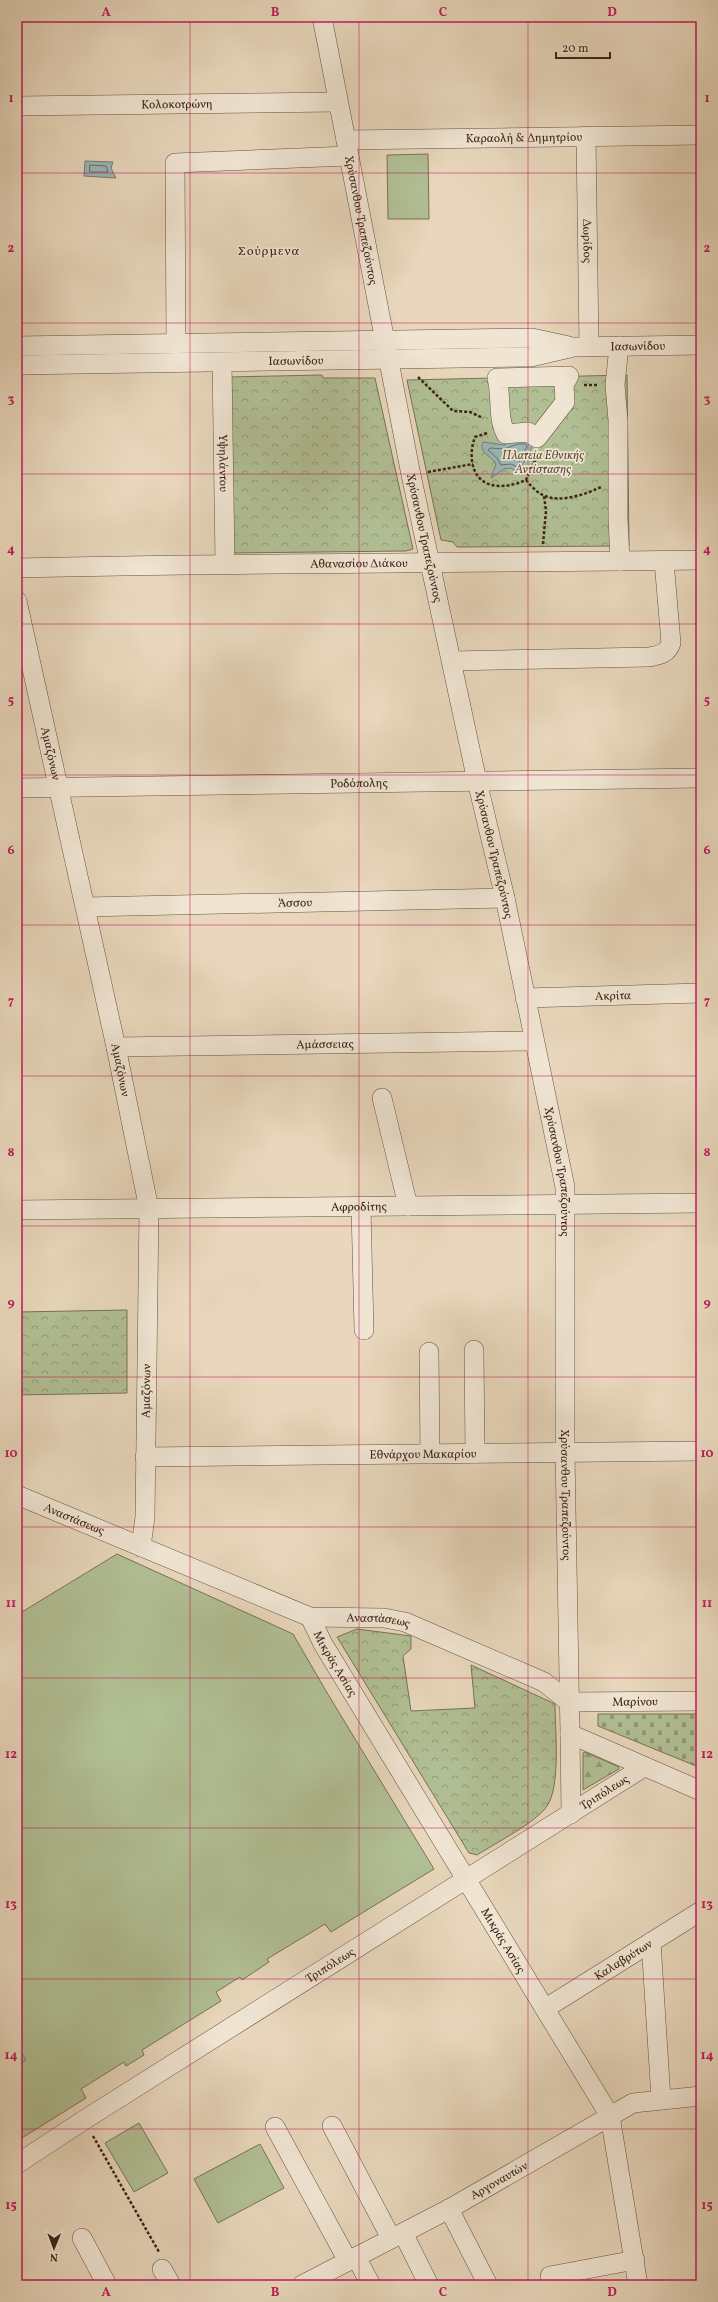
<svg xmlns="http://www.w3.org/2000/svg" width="718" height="2302" viewBox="0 0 718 2302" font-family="Vollkorn,serif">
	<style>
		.forest { fill: url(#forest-firs); stroke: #787255 }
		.cemetery { fill: url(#cemetery-stones); stroke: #787255 }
		.park { fill: url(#park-crowns); stroke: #787255 }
		.pitch { fill: #b1bf94; stroke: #787255 }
		.water { fill: #99b8b8; stroke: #757d77 }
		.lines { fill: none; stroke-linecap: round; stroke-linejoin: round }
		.shore { stroke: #6c6e67; stroke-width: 1 }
		.minor-casing { stroke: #685140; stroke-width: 20 }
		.path { stroke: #3e2416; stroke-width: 2.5; stroke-dasharray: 3 2; stroke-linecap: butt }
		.minor { stroke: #f0e5d3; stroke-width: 19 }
		.grid { fill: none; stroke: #c2185b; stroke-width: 1; stroke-opacity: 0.55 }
		.labels { text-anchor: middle; stroke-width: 3.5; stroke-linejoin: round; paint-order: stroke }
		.street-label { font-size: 12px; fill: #3e2416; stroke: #f0e5d3 }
		.park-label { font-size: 12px; font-style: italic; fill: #5b4b36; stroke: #f0e5d3 }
		.neighbourhood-label { font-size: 13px; letter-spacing: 1px; fill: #3e2416; stroke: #f0e5d3 }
		.neatline { fill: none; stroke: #c2185b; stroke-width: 1.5 }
		.grid-label { font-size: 13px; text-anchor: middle; font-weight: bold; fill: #c2185b }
	</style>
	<defs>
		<pattern id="forest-firs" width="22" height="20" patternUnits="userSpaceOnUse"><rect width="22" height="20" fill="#b1bf94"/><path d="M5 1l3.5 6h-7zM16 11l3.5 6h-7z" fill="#919b78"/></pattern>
		<pattern id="cemetery-stones" width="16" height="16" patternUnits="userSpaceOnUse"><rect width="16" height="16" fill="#b1bf94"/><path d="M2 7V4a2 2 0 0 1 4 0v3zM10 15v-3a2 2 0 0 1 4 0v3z" fill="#919b78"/></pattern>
		<pattern id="park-crowns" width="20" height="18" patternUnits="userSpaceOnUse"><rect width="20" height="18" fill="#b1bf94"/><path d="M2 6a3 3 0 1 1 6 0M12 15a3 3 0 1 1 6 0" fill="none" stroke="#919b78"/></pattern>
	</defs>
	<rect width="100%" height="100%" fill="#e8d7bc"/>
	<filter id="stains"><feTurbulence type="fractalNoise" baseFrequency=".005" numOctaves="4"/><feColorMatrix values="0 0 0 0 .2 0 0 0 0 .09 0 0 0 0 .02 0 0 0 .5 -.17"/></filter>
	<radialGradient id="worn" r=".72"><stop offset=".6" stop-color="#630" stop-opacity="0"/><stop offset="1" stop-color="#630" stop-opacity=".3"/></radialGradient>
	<path class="forest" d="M585 1752 619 1767V1769L583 1790V1753Z"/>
	<path class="cemetery" d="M598 1714H701V1768L598 1726Z"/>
	<path class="park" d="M322 375 323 378H375L413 549 406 551 231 553 228 377Z
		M627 375 629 546 457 547 453 542 441 540 407 380Z
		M127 1310V1393L17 1395V1312Z
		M357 1629 411 1636V1649L403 1656 411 1711 475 1708 471 1665 555 1704C555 1729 561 1786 547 1806 537 1822 494 1844 477 1855L469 1853 337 1637Z"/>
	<path class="pitch" d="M428 154 429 219H388L387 155Z
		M117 1554 293 1634 326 1691 434 1869 331 1932 325 1924 267 1959 269 1962 242 1980 240 1977 216 1992 221 2001 142 2050 144 2055 126 2066 124 2062 81 2089 86 2098 17 2141V1615Z
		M139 2123 168 2173 134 2192 105 2143Z
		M260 2144 284 2188 218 2223 194 2179Z"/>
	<path class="water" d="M85 161 113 162 111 168 116 178 84 176Z
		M516 440 531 443 532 447 518 473 511 468 504 469 491 478 496 464C491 455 478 453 483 442L504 445Z
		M17 2045 26 2060 17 2066Z"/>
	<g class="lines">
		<path class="shore" d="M90 165 106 166 108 172H90Z
			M518 444H525L527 446 517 467 511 464 501 465 497 458 488 450 490 448 504 449Z
			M517 451 519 453 516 460H505L503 457 504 455Z"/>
		<g class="minor-casing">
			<g id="minor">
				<path id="s1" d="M322 17 411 475 477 781 505 898 565 1187V1452L570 1734 701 1791"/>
				<path id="s2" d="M17 106 338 102"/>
				<path id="s3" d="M586 136 589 346"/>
				<path id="s4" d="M346 140 701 135"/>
				<path d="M176 344 175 163 349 156"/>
				<path d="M17 346 532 338 569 346"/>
				<path d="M619 346 615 385 618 420V518L620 561"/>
				<path id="s5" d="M222 363 225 563"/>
				<path id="s6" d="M17 365 531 357 574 347 701 345"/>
				<path d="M569 376 564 385 565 402 537 438 528 432 506 434C497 418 502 397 497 378Z"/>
				<path id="s7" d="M17 568C245 563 473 563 701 560"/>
				<path id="s8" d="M17 601 116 1047 149 1209 145 1517 141 1547"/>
				<path d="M452 661 649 657C660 655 667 654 671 643L664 561"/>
				<path id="s9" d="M17 788 701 778"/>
				<path id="s10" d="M85 907 505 898"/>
				<path id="s11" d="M525 998 701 993"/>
				<path id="s12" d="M116 1047 533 1041"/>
				<path d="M382 1098 408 1206"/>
				<path d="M361 1207 364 1330"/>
				<path id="s13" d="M17 1210 701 1203"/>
				<path d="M474 1350 475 1453"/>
				<path d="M429 1352 430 1454"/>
				<path id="s14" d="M145 1457 701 1451"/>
				<path id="s15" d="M17 1495 310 1617 384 1618 405 1622 544 1682 569 1702"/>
				<path id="s16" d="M310 1617 323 1644 610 2116 638 2285"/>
				<path id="s17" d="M569 1702 701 1701"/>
				<path d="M570 1734 571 1814"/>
				<path d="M651 1942 661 2099"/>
				<path id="s18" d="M546 2008 701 1911"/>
				<path d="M332 2126 391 2238"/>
				<path d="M275 2127 348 2261"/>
				<path id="s19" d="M17 2164 84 2120 644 1767"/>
				<path d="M449 2209 488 2285"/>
				<path d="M403 2233 429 2285"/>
				<path d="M82 2238 107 2285"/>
				<path d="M356 2257 371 2285"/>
				<path d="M162 2269 171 2285"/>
				<path d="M550 2276 635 2260"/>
				<path id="s20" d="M302 2285 449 2209 633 2103 701 2096"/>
			</g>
		</g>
		<path class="path" d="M418 377 453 411 470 412 483 418
			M584 385H597
			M487 433 475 437C472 445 471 453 472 461 476 490 504 490 526 480L537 456
			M428 472 473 464
			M526 480C531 486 537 493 545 496 560 503 587 494 601 487
			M543 544 546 511 544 496
			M93 2136 159 2252"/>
		<use href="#minor" class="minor"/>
	</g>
	<path class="grid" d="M190 17V2285M359 17V2285M528 17V2285M17 173H701M17 323H701M17 474H701M17 624H701M17 775H701M17 925H701M17 1076H701M17 1226H701M17 1377H701M17 1527H701M17 1678H701M17 1828H701M17 1979H701M17 2129H701"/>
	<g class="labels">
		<g class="street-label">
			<text dy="4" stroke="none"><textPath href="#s2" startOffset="160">Κολοκοτρώνη</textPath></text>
			<text dy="4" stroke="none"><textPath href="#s4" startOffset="178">Καραολή &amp; Δημητρίου</textPath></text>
			<text dy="4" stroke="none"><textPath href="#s1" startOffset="207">Χρύσανθου Τραπεζούντος</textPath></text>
			<text dy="4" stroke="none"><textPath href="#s3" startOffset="105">Δωρίδος</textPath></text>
			<text dy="4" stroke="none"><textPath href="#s6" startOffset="622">Ιασωνίδου</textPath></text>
			<text dy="4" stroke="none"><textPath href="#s6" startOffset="279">Ιασωνίδου</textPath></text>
			<text dy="4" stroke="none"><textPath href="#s5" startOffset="100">Υψηλάντου</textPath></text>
			<text dy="4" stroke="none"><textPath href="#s1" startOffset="531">Χρύσανθου Τραπεζούντος</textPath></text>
			<text dy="4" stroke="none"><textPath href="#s7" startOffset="342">Αθανασίου Διάκου</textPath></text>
			<text dy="4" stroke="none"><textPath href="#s8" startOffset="156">Αμαζόνων</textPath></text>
			<text dy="4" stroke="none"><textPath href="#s9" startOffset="342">Ροδόπολης</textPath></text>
			<text dy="4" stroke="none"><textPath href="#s1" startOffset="855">Χρύσανθου Τραπεζούντος</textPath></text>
			<text dy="4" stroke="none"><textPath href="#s10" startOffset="210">Άσσου</textPath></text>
			<text dy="4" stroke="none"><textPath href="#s11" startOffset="88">Ακρίτα</textPath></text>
			<text dy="4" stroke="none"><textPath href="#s12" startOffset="209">Αμάσσειας</textPath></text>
			<text dy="4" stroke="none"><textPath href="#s8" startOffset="480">Αμαζόνων</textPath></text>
			<text dy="4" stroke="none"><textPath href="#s1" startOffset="1179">Χρύσανθου Τραπεζούντος</textPath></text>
			<text dy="4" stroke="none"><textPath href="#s13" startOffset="342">Αφροδίτης</textPath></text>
			<text transform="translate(146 1391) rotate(-89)" y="4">Αμαζόνων</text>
			<text dy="4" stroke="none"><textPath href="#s14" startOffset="278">Εθνάρχου Μακαρίου</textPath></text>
			<text dy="4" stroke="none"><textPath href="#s1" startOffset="1503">Χρύσανθου Τραπεζούντος</textPath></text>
			<text dy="4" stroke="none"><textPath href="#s15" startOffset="62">Αναστάσεως</textPath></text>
			<text dy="4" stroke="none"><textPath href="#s15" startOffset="386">Αναστάσεως</textPath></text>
			<text dy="4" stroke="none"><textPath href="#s16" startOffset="53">Μικράς Ασίας</textPath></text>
			<text dy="4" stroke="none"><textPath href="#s17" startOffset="66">Μαρίνου</textPath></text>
			<text dy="4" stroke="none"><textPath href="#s19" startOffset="695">Τριπόλεως</textPath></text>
			<text dy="4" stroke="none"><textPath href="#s16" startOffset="377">Μικράς Ασίας</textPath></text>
			<text dy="4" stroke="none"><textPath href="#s18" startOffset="91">Καλαβρύτων</textPath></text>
			<text dy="4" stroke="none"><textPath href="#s19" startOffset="371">Τριπόλεως</textPath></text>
			<text dy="4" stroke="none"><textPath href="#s20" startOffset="223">Αργοναυτών</textPath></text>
		</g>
		<g class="park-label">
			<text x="543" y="459">Πλατεία Εθνικής<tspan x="543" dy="14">Αντίστασης</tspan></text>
		</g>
		<g class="neighbourhood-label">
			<text x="269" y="255">Σούρμενα</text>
		</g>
	</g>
	<rect width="718" height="2302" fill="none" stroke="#e8d7bc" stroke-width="44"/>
	<g transform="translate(54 2248) rotate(181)" stroke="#f0e5d3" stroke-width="3" paint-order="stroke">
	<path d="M0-3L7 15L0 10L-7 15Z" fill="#3e2416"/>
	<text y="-6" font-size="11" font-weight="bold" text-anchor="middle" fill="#3e2416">N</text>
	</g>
	<path d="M556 52v6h54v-6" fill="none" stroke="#3e2416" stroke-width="2"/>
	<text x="562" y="52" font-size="12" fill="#3e2416" stroke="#f0e5d3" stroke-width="3" paint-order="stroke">20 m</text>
	<rect x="22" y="22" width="674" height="2258" class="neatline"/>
	<g class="grid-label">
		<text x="106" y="16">A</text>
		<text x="275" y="16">B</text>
		<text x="443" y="16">C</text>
		<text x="612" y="16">D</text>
		<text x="11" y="102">1</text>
		<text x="707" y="102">1</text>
		<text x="11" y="252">2</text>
		<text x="707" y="252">2</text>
		<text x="11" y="403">3</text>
		<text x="707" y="403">3</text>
		<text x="11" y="553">4</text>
		<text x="707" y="553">4</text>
		<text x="11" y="704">5</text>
		<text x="707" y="704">5</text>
		<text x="11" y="854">6</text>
		<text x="707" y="854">6</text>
		<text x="11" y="1005">7</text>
		<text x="707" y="1005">7</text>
		<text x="11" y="1156">8</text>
		<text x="707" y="1156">8</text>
		<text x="11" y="1306">9</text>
		<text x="707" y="1306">9</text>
		<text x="11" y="1457">10</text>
		<text x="707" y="1457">10</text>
		<text x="11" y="1607">11</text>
		<text x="707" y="1607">11</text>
		<text x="11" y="1758">12</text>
		<text x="707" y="1758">12</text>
		<text x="11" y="1908">13</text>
		<text x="707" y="1908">13</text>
		<text x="11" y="2059">14</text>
		<text x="707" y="2059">14</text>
		<text x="11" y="2209">15</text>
		<text x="707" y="2209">15</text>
		<text x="106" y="2296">A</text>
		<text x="275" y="2296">B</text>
		<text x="443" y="2296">C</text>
		<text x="612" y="2296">D</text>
	</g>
	<rect width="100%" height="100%" filter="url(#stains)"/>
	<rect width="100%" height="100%" fill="url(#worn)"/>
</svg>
